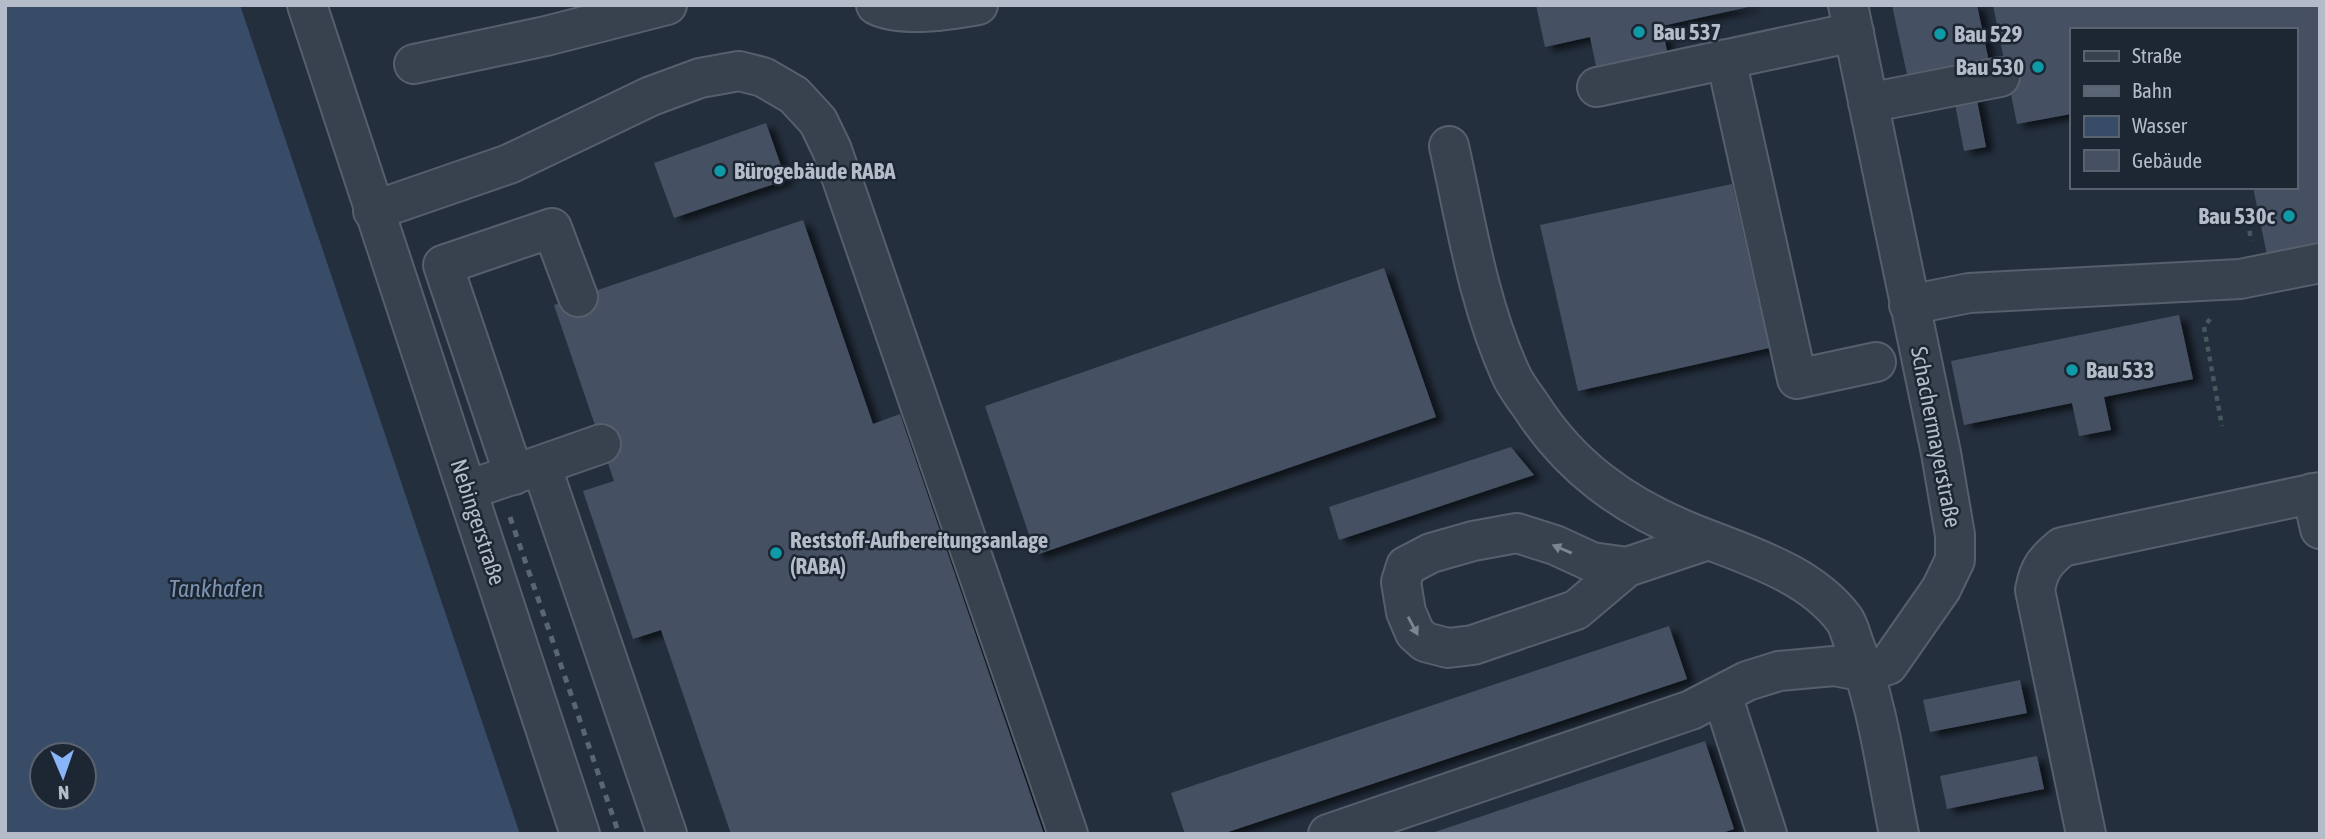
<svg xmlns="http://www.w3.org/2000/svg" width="2325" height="839" viewBox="0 0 2325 839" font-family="'Asap Condensed',sans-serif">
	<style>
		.water { fill: #394c67; fill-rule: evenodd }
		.building { fill: #455162; filter: url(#shadow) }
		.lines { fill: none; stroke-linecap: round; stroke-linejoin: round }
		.minor-casing { stroke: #565f6c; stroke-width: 42 }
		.path { stroke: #44595c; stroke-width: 4.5; stroke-dasharray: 5 5; stroke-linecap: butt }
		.minor { stroke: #38414e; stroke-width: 38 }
		.rail { stroke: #5a6575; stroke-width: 5; stroke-dasharray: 7 7; stroke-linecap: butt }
		.oneway { fill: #7c8592 }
		.culture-dot { fill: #0f9aa8; stroke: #1d2633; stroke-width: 2.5 }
		.labels { text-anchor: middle; stroke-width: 5; stroke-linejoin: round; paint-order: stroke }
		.poi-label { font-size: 23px; font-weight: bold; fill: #b4bcc9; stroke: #1d2633; text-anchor: start }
		.street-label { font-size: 23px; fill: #b4bcc9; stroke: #1d2633 }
		.water-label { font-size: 24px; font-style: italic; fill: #7c92b1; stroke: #1d2633 }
	</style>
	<defs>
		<filter id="shadow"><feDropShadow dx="8" dy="4.5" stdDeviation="3.5" flood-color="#0009"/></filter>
	</defs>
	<rect width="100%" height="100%" fill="#242f3e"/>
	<path class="water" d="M5 5H240L520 834H5ZM42 755H84V797H42Z"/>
	<path class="building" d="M1536 5H1753V6L1662 26 1667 51 1596 66 1590 37 1545 47Z
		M1892 5H1977L1989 62 1908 79Z
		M1993 5H2320V245L2267 255 2253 187H2295V30H2071V114L2017 124Z
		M1976 95 1986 147 1964 151 1954 99Z
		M766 123 786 180 674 218 654 163Z
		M1732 184 1769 348 1578 391 1540 225Z
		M803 220 873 424 900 414 1044 834H731L661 630 633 639 583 491 614 481 554 305Z
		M1384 268 1436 417 1036 555 985 406Z
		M2179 315 2193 379 2104 397 2111 430 2079 436 2072 403 1964 425 1951 361Z
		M1511 447 1534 475 1339 540 1329 507Z
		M1669 626 1687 679 1222 834H1185L1171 793Z
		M2020 680 2027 713 1930 732 1923 700Z
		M1705 741 1734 829 1719 834H1429Z
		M2037 756 2044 789 1947 809 1940 776Z"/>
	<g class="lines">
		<g class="minor-casing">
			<path id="minor" d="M307 5 580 834
				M876 5C901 18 951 10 978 5
				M1726 59 1797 379 1876 362
				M414 64 546 36 667 5
				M1597 87 1854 32
				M1868 103 2000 77
				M1449 146C1466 222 1478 303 1511 375 1516 386 1524 396 1531 406 1570 467 1623 505 1689 532 1742 554 1808 571 1844 619 1849 626 1851 636 1854 644 1878 704 1886 771 1899 834
				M373 211 509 164 651 96 700 78 739 71 763 77 794 95 818 121 832 150 1068 834
				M1909 305 1969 293 2240 279 2320 263
				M541 465 601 444
				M514 475 443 265 552 228 578 297
				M468 490 541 465 667 834
				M2312 493 2320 529
				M1627 567 1592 562 1555 545 1517 533 1473 541 1431 553 1406 566 1401 582 1406 612 1415 633 1425 642 1448 648 1473 645 1576 610 1627 567 1708 540
				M1722 695 1767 834
				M1328 834 1691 710 1747 681 1779 671 1834 666 1865 672 1888 665 1941 589 1955 560V535L1941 453 1848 5
				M2086 834 2035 590C2039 568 2045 561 2062 547L2320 492"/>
		</g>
		<path class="path" d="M2248 221 2251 241
			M2210 319 2204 327 2222 426"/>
		<use href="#minor" class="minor"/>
		<path class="rail" d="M510 517 619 834"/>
	</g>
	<defs><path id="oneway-solid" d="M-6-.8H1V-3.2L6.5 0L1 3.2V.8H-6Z" transform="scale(1.75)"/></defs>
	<g class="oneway">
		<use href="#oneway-solid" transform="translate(1562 549) rotate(-157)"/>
		<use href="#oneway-solid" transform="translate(1413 626) rotate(62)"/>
	</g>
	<g class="culture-dot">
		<circle cx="1639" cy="32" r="7"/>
		<circle cx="1940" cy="34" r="7"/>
		<circle cx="2038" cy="67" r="7"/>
		<circle cx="720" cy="171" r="7"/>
		<circle cx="2289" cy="216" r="7"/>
		<circle cx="2072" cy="370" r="7"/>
		<circle cx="776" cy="553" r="7"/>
	</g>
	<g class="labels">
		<g class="poi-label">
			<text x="1653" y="40">Bau 537</text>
			<text x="1954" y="42">Bau 529</text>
			<text x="2024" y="75" text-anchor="end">Bau 530</text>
			<text x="734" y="179">Bürogebäude RABA</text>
			<text x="2275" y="224" text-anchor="end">Bau 530c</text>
			<text x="2086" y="378">Bau 533</text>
			<text x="790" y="548">Reststoff-Aufbereitungsanlage<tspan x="790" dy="26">(RABA)</tspan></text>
		</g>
		<g class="street-label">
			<text transform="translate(1936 437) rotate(79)" y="8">Schachermayerstraße</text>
			<text transform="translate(478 522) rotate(72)" y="8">Nebingerstraße</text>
		</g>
		<g class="water-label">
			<text x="216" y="597">Tankhafen</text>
		</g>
	</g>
	<rect width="2325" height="839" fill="none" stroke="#b4bcc9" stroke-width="14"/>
	<rect x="2070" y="28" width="228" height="161" fill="#1d2633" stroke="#59626f" stroke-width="2"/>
	<rect x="2084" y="51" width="35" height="10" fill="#38414e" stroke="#59626f" stroke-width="2"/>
	<text x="2132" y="63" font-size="21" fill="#b4bcc9">Straße</text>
	<rect x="2084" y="86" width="35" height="10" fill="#5a6575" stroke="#59626f" stroke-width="2"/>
	<text x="2132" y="98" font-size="21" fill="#b4bcc9">Bahn</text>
	<rect x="2084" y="116" width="35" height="21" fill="#394c67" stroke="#59626f" stroke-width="2"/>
	<text x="2132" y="133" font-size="21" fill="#b4bcc9">Wasser</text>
	<rect x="2084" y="150" width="35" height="21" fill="#455162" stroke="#59626f" stroke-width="2"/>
	<text x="2132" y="168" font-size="21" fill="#b4bcc9">Gebäude</text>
	<g transform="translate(63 776) rotate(178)"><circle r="33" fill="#1d2633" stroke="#59626f" stroke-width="2"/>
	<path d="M0-5L12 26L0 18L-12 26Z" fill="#8ab4f8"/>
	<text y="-10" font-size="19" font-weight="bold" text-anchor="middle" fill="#b4bcc9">N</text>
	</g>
</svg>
